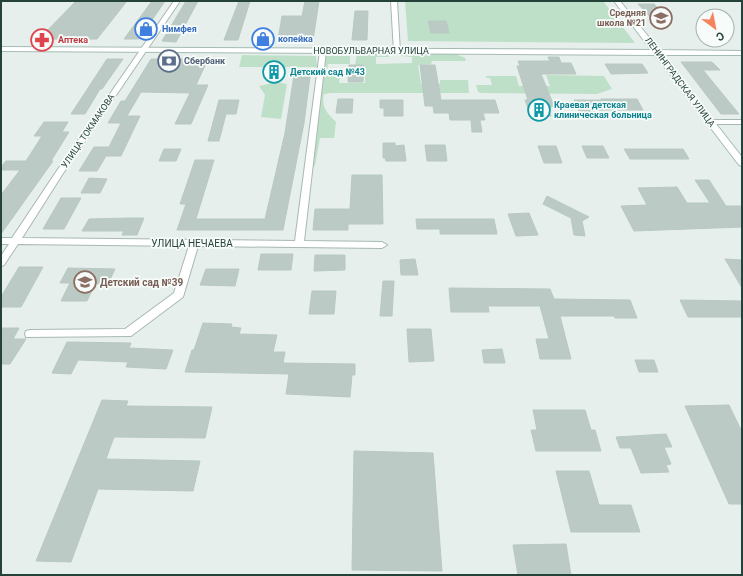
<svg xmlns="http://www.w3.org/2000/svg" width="743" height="576" viewBox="0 0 743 576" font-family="Roboto,sans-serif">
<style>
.green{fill:#bfe0c8}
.building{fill:#bbcac4;stroke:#b8c9c2}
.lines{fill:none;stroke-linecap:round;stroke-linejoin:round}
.street-casing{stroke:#a8b8b2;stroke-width:2}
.secondary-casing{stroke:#a4bbb3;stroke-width:2}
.street{fill:#fff;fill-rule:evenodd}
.secondary{fill:#fff;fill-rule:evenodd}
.labels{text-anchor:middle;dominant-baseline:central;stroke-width:3.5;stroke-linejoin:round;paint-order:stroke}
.far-education-label{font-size:9px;font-weight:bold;fill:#785e54;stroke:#f7fbf9;text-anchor:end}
.far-shop-label{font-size:9px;font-weight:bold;fill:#366cbe;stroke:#f7fbf9;text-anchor:start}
.far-health-label{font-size:9px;font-weight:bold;fill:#be3a42;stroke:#f7fbf9;text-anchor:start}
.far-street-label{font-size:9px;fill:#24423a;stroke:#f7fbf9}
.far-service-label{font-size:9px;font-weight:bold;fill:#4e5e75;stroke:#f7fbf9;text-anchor:start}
.far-culture-label{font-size:9px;font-weight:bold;fill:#0d838f;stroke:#f7fbf9;text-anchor:start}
.street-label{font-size:10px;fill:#24423a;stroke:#f7fbf9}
.education-label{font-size:10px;font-weight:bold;fill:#785e54;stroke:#f7fbf9;text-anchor:start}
</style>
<rect width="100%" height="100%" fill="#e6efeb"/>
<path class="green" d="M405 1H603L635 43 408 41Z
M357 53H390L389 57H376V64L412 63V57L401 56V53L456 54 465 58 466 61H432L431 64 418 65 421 84H440V80H468L469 93H331L324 94C321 107 327 113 336 122L334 138H320L315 166H311L325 56H350V64H328L327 71 340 77 339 83H365V65H355Z
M242 55 316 56 317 67H239Z
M546 75 604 76 612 89 597 94 481 93 478 92 476 85H492L490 78H486V76H516L519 86H550Z
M276 82 287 84 281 119 261 117 265 95 259 86Z"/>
<path class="building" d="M76 1H127L97 39H39Z
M152 1H165L139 39H124Z
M186 1H198L176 42 162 41Z
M239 1H250L238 40H224Z
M305 1H319L313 40H278L282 16H302Z
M638 4H654L672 23H656Z
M355 11H368L367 40H352Z
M428 21H446L449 33H431Z
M548 57H559L561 63H571L576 74H541L554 106 548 108 551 116H531L525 100H528L517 66H520L518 61H550Z
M107 59H123L102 89H100L85 114H71Z
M151 59H208L196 85H208L191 124H175L190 93 141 92 127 116H140L121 156H106L97 171H79L94 147H109L121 123H108L121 101H125Z
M681 62H712L720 70H703L739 114H721Z
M605 64H642L648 73 611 74Z
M349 65H364L363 82H348Z
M420 65H435L441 100H495L499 113H483L485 120H480L482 132H472L471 120H450L449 113H434L433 106H425Z
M295 69H311L304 123 283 230H177L186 204H180L195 160H214L196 219H265L285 133Z
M338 99H353L352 113H336Z
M601 99H637L643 110H594L596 113H580L574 100H601Z
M219 100H239L236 114H226L219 141H208Z
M380 100H403V116H384V108H380Z
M44 122H68L62 132H69L51 161H53L1 234V195L20 170H1V167L6 161H26L42 136H34Z
M383 143H395V146L404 145 406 161H386L385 158H383Z
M425 145H445L447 161H427Z
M538 146H556L562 163H544Z
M582 146H603L609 158H587Z
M164 149H181L176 161H159Z
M624 149H683L689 159H630Z
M352 175H382L383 224H348V230H313L315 209H350Z
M89 178 107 179 100 193H81Z
M695 180H709L726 206H742V227L634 231 621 206 647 205 638 188 677 187 687 203H710Z
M547 196 589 217 582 221 585 236 574 235 571 218 543 204Z
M61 198H81L64 229H43Z
M529 213 538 235 516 236 508 214Z
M129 218H144L137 235H122L124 231H82L89 219Z
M416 219H494L497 234H440V229H417Z
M261 254H293L291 270H258Z
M315 255H345V270L314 271Z
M415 259 418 275H401L400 260Z
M725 259 742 260V288Z
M19 267H43L21 307H1V297Z
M68 268 115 269 108 284H95L87 301H61L70 283H60Z
M206 269H239L235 286 200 285Z
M383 281H394L392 316H380Z
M449 288 550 289 554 299 630 300 637 318H615L614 316H560L571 359H540L536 339H549L540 306H488L489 312H451Z
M312 291H336L334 314H309Z
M680 300 742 301V317H688Z
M203 323 232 324 231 327 241 328 239 334 277 335 273 352H285L283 363 355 364V375H352L350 397 286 394 289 374 185 372 192 350H194Z
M1 328H19L13 339H26L10 364H1Z
M407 329H431L434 361 409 362Z
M67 342 131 343 129 348 173 350 166 369 126 367 128 362 78 360 71 374 52 373Z
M502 349 505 363H484L482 350Z
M635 360H654L658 372H639Z
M102 400 128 401 126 406 212 407 205 438 114 437 106 459 200 461 193 491 98 489 71 562 36 561Z
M729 405 742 432V504H729L685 406Z
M533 410H585L591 430H595L601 451H536L531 430H537Z
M666 434 672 447H664L671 464 666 465 669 472 641 473 631 448H620L616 437Z
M354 451 433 453 442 571 352 570Z
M556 471H589L599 505H631L640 532H571Z
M566 544 571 575H518L513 545Z"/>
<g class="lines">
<g class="street-casing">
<path id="street" d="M174 1H180L62 175 22 238 295 241 320 51 323 49 326 51 304 241 382 242 387 245 382 248 198 246 183 297 131 336 26 337 25 334 26 331 30 330 125 329 174 293 189 246 18 244 4 265 1 266V256L9 244H1V238H12L54 175Z
M391 1H397L400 52 397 54 394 52Z
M707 120H742V124H710L706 122Z"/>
</g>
<g class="secondary-casing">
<path id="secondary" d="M614 1H620L659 50 742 51V55H662L742 157V166L739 165 655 55 1 51V47L651 50Z"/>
</g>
<use href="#street" class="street"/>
<use href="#secondary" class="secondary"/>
</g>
<defs>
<g id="school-ring" transform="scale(1.15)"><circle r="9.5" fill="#f7fbf9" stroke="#8d6e63" stroke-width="1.5"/><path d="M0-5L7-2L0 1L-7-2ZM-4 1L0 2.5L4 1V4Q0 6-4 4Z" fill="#8d6e63"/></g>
<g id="shop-ring" transform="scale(1.15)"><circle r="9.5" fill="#f7fbf9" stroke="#3f7fe0" stroke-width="1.5"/><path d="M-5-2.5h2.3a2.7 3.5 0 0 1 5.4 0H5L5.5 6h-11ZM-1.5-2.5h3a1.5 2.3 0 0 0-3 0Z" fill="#3f7fe0"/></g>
<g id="pharmacy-ring" transform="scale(1.15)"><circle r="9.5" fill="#f7fbf9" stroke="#e0444e" stroke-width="1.5"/><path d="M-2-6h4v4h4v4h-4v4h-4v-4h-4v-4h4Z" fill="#e0444e"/></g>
<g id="bank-ring" transform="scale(1.15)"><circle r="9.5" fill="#f7fbf9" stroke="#5c6f8a" stroke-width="1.5"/><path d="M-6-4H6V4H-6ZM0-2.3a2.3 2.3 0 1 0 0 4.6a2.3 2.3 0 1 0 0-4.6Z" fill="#5c6f8a"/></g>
<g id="building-ring" transform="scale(1.15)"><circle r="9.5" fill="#f7fbf9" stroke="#0f9aa8" stroke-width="1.5"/><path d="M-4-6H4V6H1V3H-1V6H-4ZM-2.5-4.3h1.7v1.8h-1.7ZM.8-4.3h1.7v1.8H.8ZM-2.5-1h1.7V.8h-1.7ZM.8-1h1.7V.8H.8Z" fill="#0f9aa8"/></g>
</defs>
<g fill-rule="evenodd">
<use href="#school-ring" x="661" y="18"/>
<use href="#shop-ring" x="146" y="29"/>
<use href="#shop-ring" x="263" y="39"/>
<use href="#pharmacy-ring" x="42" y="40"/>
<use href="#bank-ring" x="169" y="61"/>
<use href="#building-ring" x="274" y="72"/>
<use href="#building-ring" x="539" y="110"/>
<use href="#school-ring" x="85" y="282"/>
</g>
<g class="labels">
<g class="far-education-label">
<text x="646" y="13">Средняя<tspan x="646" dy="10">школа №21</tspan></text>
</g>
<g class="far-shop-label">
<text x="162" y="29">Нимфея</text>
<text x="278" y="39">копейка</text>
</g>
<g class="far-health-label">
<text x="58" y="40">Аптека</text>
</g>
<g class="far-street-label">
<text x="371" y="51">НОВОБУЛЬВАРНАЯ УЛИЦА</text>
<text transform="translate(680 82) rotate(53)">ЛЕНИНГРАДСКАЯ УЛИЦА</text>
<text transform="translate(88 131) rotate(-56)">УЛИЦА ТОКМАКОВА</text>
</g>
<g class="far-service-label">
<text x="184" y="61">Сбербанк</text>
</g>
<g class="far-culture-label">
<text x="290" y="72">Детский сад №43</text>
<text x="554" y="105">Краевая детская<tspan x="554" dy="10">клиническая больница</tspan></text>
</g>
<g class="street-label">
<text x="192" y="243">УЛИЦА НЕЧАЕВА</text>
</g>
<g class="education-label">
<text x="100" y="282">Детский сад №39</text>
</g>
</g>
<rect width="743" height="576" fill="none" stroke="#24423a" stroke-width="4"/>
<g transform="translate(715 28) rotate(148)"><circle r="19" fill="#f7fbf9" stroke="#a3b1ad"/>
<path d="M0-3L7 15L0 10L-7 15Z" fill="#f4845f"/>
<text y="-6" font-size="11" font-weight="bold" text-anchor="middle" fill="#24423a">С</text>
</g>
</svg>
